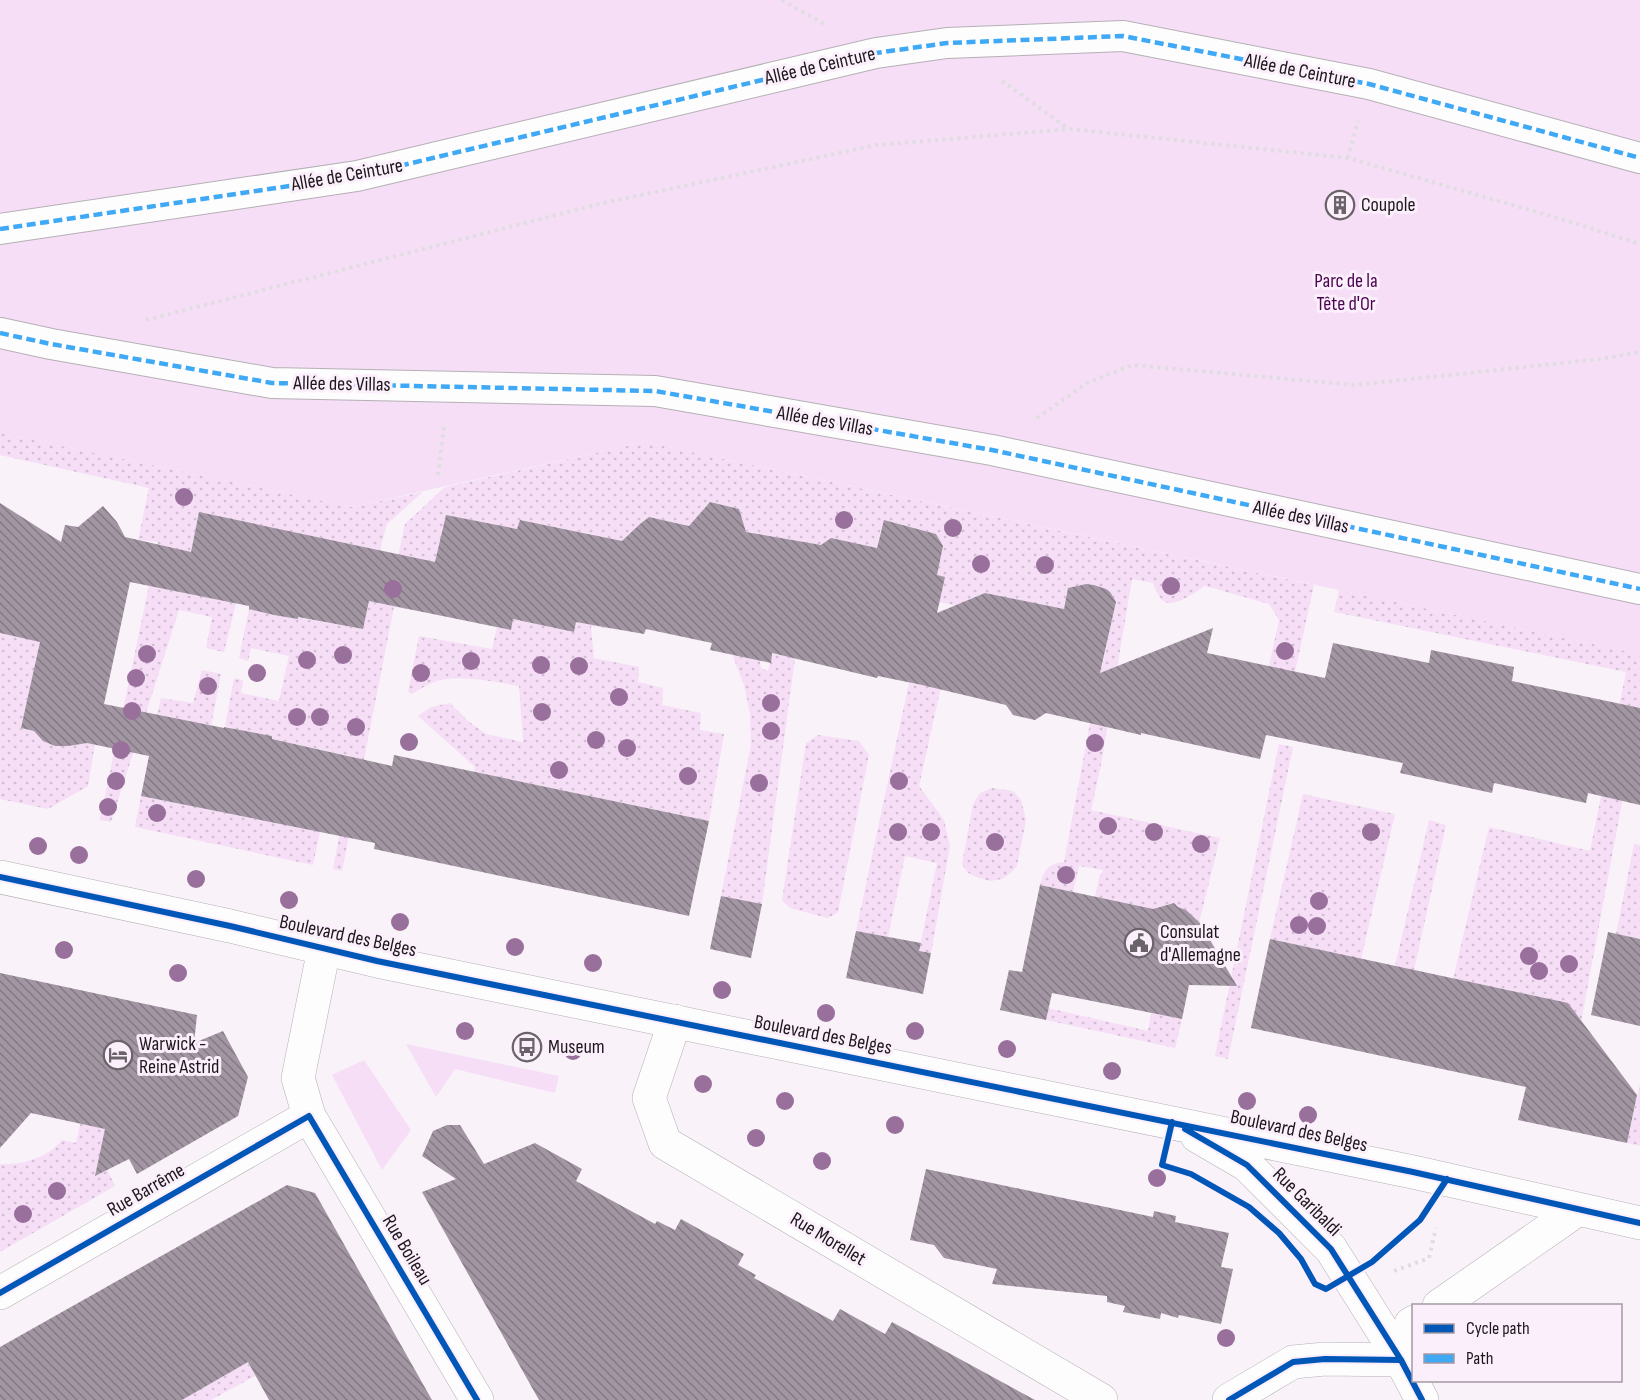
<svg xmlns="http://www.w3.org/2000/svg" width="1640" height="1400" viewBox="0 0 1640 1400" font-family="'Sofia Sans Condensed',sans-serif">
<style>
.grass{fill:url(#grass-dots)}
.green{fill:#f5def6}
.building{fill:url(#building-back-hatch)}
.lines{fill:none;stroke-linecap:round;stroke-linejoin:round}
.pedestrian-casing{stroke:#b5b0b5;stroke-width:32}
.minor-casing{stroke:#b5b0b5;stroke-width:34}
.secondary-casing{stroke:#b5b0b5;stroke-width:34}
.path{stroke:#e0dde0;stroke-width:4;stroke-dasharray:3 4.5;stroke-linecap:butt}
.pedestrian{stroke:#fefdfe;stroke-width:30}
.minor{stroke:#fefdfe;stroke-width:33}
.secondary{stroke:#fefdfe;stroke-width:33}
.quiet{stroke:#3fa9f5;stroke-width:4.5;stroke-dasharray:9 4.5;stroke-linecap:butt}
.cycleway-casing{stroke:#fceffc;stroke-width:10}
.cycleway{stroke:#0057b8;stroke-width:6}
.tree{fill:#996f9c}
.labels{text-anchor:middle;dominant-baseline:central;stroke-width:6;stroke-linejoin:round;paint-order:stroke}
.street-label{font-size:20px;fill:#1d181d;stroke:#fceffc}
.poi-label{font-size:20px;fill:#1d181d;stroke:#fceffc;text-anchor:start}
.park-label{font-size:20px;fill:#4b044f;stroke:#fceffc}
</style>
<defs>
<pattern id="grass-dots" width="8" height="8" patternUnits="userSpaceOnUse" patternTransform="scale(1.5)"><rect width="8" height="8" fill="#f5def6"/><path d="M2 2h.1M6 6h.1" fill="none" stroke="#d2bed2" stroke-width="1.8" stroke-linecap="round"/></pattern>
<pattern id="building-back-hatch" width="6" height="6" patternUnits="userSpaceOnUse" patternTransform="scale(1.5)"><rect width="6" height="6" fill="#a396a3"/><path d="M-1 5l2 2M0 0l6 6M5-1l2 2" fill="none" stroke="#847984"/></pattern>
</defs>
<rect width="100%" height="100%" fill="#f9f2f9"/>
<path class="grass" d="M0 433 352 507 423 492 387 524 380 550 199 513 182 592 236 603 224 652 206 648 212 617 179 610 111 822 100 820 158 542 138 540 149 488 0 455Z
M644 442 1314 585 1288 704 1269 666 1279 620 1269 604 1205 586C1195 592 1173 610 1162 600 1158 596 1155 588 1153 583L1132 579 1101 765 1091 810 1220 838 1199 923 1186 910 1178 907 1174 903 1159 907 1154 916 1095 897 1100 874H1102L1103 870 1079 866 1073 892 1040 885C1044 870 1048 864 1064 862L1090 723 1116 602C1099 581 1093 582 1068 588L1064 609 979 611 939 602 937 575 943 546 936 534 893 522 881 529 873 562 820 546 739 530 741 516 739 509 710 502 704 508 700 528 649 517 648 521C641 522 638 525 634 531L626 606 620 630 591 626 594 658 639 667 638 682 663 688 662 705 701 713 700 730 724 734 709 821 474 772 475 767 418 716 431 707 450 703 468 721 486 734 523 742 519 686C497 682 458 674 437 681 428 684 420 689 412 694L408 692 419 636 492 649 497 627 511 630 513 619 574 632 595 535 521 520 517 529 446 515 425 612 394 607 342 871 333 869 354 757 272 739V736L260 734 253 738 241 736 236 729 225 726 234 678 243 680 241 693 279 701 289 656 251 648 248 661 239 658 249 609 363 629 376 567 395 570 405 524 445 487Z
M1339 590 1640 654V706L1571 1076 1559 1129 1548 1127 1573 1009 1544 1004 1545 998 1453 979 1489 827 1590 851 1626 672 1334 612Z
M42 631 39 647 56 651 21 728 34 731 43 741 55 746H68L82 741 95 744 88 786 48 809 0 799V633L22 638Z
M930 647 949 651 919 786 944 820 950 846 931 953 919 951 937 863 905 856 888 937 856 931 909 683 921 685Z
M732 654 761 659 760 663 761 668 768 671 772 654 795 658 762 904 721 896 751 745 750 714 744 685Z
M202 670 221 674 211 726 157 715 161 698 193 703Z
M818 735 859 741 869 755 838 912 828 918 790 908 782 900 806 743Z
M1279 744 1293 747 1228 1059 1215 1056Z
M992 788 1013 791 1021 800 1026 820 1017 866 1011 873 1002 879 990 881 976 877 967 872 962 864 973 804 980 793Z
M1303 794 1395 814 1361 959 1270 939Z
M141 796 320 832 313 865 135 827Z
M1429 820 1446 825 1414 970 1395 966Z
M1634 844 1640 845V939L1616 934Z
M1048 1008 1148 1031 1151 1013 1182 1019 1175 1048 1046 1020Z
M1640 1084V1146L1627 1143Z
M87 1095 112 1100 100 1155 115 1186 0 1252V1164C23 1165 47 1158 62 1140L76 1143Z
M248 1362 255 1376 211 1400H182Z"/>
<path class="green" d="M0 0H1640V654L644 442 352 507 0 433Z
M406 1044 559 1076 555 1093 455 1069 436 1097Z
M364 1060 411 1130 382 1170 332 1075Z"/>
<path class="building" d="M710 502 739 509 746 532 821 545 831 538 877 548 884 520 936 534 943 546 937 575 945 577 937 613 985 593 1064 609 1068 588 1086 584 1094 585 1106 589 1110 592 1116 602 1100 673 1213 628 1207 653 1325 678 1333 643 1429 663 1431 650 1514 667 1512 681 1640 708V805L1588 793 1586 803 1494 783 1492 793 1400 773 1403 763 1266 735 1260 759 1141 733V735L1046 713 1035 720 1013 715 1006 705 922 685 878 676 877 678 772 653 771 663 710 650 712 643 646 629 644 634 576 622 574 632 513 619 511 630 369 601 363 629 298 617V619L274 615 249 609V606L130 582 104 704 224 728V727L272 736V739L392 766 394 755 709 821 689 916 374 849 375 843 141 796 149 756 87 743 68 746H55L43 741 34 731 21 728 40 642 0 633V503L61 542 65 525 78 527 103 506 117 522 125 537 191 552 199 512 435 562 446 515 517 529 520 520 622 541 640 524 649 517 689 526Z
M1040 885 1153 909 1174 903 1178 907 1186 910 1200 923 1237 986 1189 985 1182 1019 1052 993 1046 1020 1000 1010 1009 970 1022 972Z
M721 896 762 904 751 958 710 949Z
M856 931 921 943 919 951 931 953 923 994 846 978Z
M1608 932 1640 939V1026L1591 1015Z
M1270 939 1568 1003 1637 1095 1627 1143 1518 1120 1526 1087 1251 1028Z
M0 973 197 1015 194 1043 223 1031 248 1077 238 1116 137 1174 129 1159 95 1176 105 1129 31 1113 0 1148Z
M447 1125H460L484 1164 535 1143 582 1169 576 1181 655 1224 657 1221 675 1230 681 1219 744 1254 738 1265 756 1275 754 1278 833 1321 840 1309 885 1334 892 1322 1035 1400H539L422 1192 456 1179 422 1156 433 1131Z
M926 1169 1153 1217 1154 1211 1176 1216 1175 1222 1229 1233 1221 1267 1233 1269 1221 1324 1179 1315 1178 1318 1161 1313 1160 1319 1123 1312 1125 1306 1107 1302V1296L992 1284 997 1269 944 1258 934 1245 910 1240Z
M287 1185 315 1193 432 1400H269L248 1362 182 1400H0V1347Z"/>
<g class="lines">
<g class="pedestrian-casing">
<path id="pedestrian" d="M0 229 357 176 876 53 947 43 1123 36 1369 84 1640 158
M0 333 51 344 272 383 655 391 992 450 1640 589"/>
</g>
<g class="minor-casing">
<path id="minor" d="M324 949 298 1078 309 1116 477 1400
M675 1021 649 1098 665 1143 1101 1400
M0 1293 309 1116
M1439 1306 1577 1210
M1229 1400 1293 1362 1325 1359 1401 1360 1411 1324 1414 1322"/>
</g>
<g class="secondary-casing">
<path id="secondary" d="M0 877 230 926 377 961 1413 1172 1640 1223
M1197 1136 1247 1165 1331 1249 1401 1360 1422 1400"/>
</g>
<path class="path" d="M782 0 826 25
M1002 81 1069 129
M1348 158 1358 121
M146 320 599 204 877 145 1070 129 1348 158 1558 218 1640 244
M1037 418 1087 383 1132 365 1354 385 1601 359 1640 352
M438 475 444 426
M1394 1271 1429 1258 1436 1228"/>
<use href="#pedestrian" class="pedestrian"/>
<use href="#minor" class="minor"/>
<use href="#secondary" class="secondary"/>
<path class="quiet" d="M0 229 357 176 876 53 947 43 1123 36 1369 84 1640 158
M0 333 51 344 272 383 655 391 992 450 1640 589"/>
<g class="cycleway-casing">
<path id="cycleway" d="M0 877 230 926 377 961 1413 1172 1640 1223
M1172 1122 1162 1165 1191 1174 1249 1207 1279 1233 1301 1259 1315 1284 1326 1289 1372 1262 1420 1220 1447 1179
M1185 1129 1247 1165 1331 1249 1401 1360 1422 1400
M0 1293 309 1116 477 1400
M1229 1400 1293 1362 1325 1359 1401 1360"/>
</g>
<use href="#cycleway" class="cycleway"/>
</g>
<g class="tree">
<circle cx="184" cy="497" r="9"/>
<circle cx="844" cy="520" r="9"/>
<circle cx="953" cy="528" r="9"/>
<circle cx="981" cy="564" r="9"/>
<circle cx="1045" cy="565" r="9"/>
<circle cx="1171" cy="586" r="9"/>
<circle cx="393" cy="589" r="9"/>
<circle cx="1285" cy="651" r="9"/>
<circle cx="147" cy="654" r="9"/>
<circle cx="343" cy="655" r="9"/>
<circle cx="307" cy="660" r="9"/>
<circle cx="471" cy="661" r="9"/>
<circle cx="541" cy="665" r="9"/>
<circle cx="579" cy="666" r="9"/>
<circle cx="257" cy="673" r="9"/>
<circle cx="421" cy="673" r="9"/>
<circle cx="136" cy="678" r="9"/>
<circle cx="208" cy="686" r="9"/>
<circle cx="619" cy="697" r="9"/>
<circle cx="771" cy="703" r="9"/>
<circle cx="132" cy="711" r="9"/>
<circle cx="542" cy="712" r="9"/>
<circle cx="297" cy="717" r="9"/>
<circle cx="320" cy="717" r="9"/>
<circle cx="356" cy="727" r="9"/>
<circle cx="771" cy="731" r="9"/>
<circle cx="596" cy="740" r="9"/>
<circle cx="409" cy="742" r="9"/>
<circle cx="1095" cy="743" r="9"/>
<circle cx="627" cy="748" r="9"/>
<circle cx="121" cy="750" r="9"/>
<circle cx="559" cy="770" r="9"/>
<circle cx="688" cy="776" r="9"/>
<circle cx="116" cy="781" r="9"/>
<circle cx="899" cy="781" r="9"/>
<circle cx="759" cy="783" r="9"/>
<circle cx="108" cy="807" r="9"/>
<circle cx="157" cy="813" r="9"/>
<circle cx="1108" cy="826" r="9"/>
<circle cx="898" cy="832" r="9"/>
<circle cx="931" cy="832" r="9"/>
<circle cx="1154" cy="832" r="9"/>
<circle cx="1371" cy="832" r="9"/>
<circle cx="995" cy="842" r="9"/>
<circle cx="1201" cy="844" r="9"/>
<circle cx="38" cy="846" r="9"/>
<circle cx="79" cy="855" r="9"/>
<circle cx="1066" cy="875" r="9"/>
<circle cx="196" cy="879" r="9"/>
<circle cx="289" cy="900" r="9"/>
<circle cx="1319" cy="901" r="9"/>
<circle cx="400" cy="922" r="9"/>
<circle cx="1299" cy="925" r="9"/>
<circle cx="1317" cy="926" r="9"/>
<circle cx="515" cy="947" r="9"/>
<circle cx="64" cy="950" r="9"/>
<circle cx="1529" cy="956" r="9"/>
<circle cx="593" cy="963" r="9"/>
<circle cx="1569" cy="964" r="9"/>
<circle cx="1539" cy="971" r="9"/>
<circle cx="178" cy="973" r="9"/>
<circle cx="722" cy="990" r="9"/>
<circle cx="826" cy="1013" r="9"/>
<circle cx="465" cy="1031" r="9"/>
<circle cx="915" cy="1031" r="9"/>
<circle cx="1007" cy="1049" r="9"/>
<circle cx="573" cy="1051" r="9"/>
<circle cx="1112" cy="1071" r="9"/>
<circle cx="703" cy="1084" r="9"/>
<circle cx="785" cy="1101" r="9"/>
<circle cx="1247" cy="1101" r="9"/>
<circle cx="1308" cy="1115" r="9"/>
<circle cx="895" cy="1125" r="9"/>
<circle cx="756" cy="1138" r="9"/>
<circle cx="822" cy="1161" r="9"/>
<circle cx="1157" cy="1178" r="9"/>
<circle cx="57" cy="1191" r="9"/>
<circle cx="23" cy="1214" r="9"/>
<circle cx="1226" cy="1338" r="9"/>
</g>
<defs>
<g id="building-ring" transform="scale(1.5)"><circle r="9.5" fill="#fceffc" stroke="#6a646a" stroke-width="1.5"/><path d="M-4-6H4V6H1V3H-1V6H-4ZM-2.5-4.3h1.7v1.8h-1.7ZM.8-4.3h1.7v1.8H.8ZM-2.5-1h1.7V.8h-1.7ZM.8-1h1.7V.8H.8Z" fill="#6a646a"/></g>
<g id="civic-ring" transform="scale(1.5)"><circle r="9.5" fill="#fceffc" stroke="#6a646a" stroke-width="1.5"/><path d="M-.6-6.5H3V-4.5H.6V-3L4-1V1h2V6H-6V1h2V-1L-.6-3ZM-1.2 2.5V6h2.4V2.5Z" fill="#6a646a"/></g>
<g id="bus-ring" transform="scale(1.5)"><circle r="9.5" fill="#fceffc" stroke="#6a646a" stroke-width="1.5"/><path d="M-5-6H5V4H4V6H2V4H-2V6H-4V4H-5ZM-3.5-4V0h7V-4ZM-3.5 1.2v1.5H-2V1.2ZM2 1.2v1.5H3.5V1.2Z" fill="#6a646a"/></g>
<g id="hotel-ring" transform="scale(1.5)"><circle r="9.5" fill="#fceffc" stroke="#6a646a" stroke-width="1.5"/><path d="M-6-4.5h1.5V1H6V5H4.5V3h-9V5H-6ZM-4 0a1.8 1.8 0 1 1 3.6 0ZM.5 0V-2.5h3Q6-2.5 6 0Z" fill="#6a646a"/></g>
</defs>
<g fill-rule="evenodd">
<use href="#building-ring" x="1340" y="205"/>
<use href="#civic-ring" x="1139" y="943"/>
<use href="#bus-ring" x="527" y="1047"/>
<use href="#hotel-ring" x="118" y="1055"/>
</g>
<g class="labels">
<g class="street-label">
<text transform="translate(820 66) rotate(-13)">Allée de Ceinture</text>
<text transform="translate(1300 71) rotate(11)">Allée de Ceinture</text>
<text transform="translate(347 175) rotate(-10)">Allée de Ceinture</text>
<text transform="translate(342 384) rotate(1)">Allée des Villas</text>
<text transform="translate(825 421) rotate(10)">Allée des Villas</text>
<text transform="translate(1301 517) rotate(12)">Allée des Villas</text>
<text transform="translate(348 936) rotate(12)">Boulevard des Belges</text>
<text transform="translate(823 1035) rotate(11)">Boulevard des Belges</text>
<text transform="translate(1299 1131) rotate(12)">Boulevard des Belges</text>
<text transform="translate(146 1190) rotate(-30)">Rue Barrême</text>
<text transform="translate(1307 1202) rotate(45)">Rue Garibaldi</text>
<text transform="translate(828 1239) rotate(31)">Rue Morellet</text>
<text transform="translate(407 1250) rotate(59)">Rue Boileau</text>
</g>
<g class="poi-label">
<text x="1361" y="205">Coupole</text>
<text x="1160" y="932">Consulat<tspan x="1160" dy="23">d'Allemagne</tspan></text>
<text x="139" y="1044">Warwick -<tspan x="139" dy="23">Reine Astrid</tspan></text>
<text x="548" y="1047">Museum</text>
</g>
<g class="park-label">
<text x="1346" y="281">Parc de la<tspan x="1346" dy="23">Tête d'Or</tspan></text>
</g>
</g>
<rect x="1412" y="1304" width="210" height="78" fill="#fceffc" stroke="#a399a3" stroke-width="1.5"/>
<rect x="1424" y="1324" width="30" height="9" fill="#0057b8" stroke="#a399a3" stroke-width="1.5"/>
<text x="1466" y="1334" font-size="18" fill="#1d181d">Cycle path</text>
<rect x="1424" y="1354" width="30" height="9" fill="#3fa9f5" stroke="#a399a3" stroke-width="1.5"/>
<text x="1466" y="1364" font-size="18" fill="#1d181d">Path</text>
</svg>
